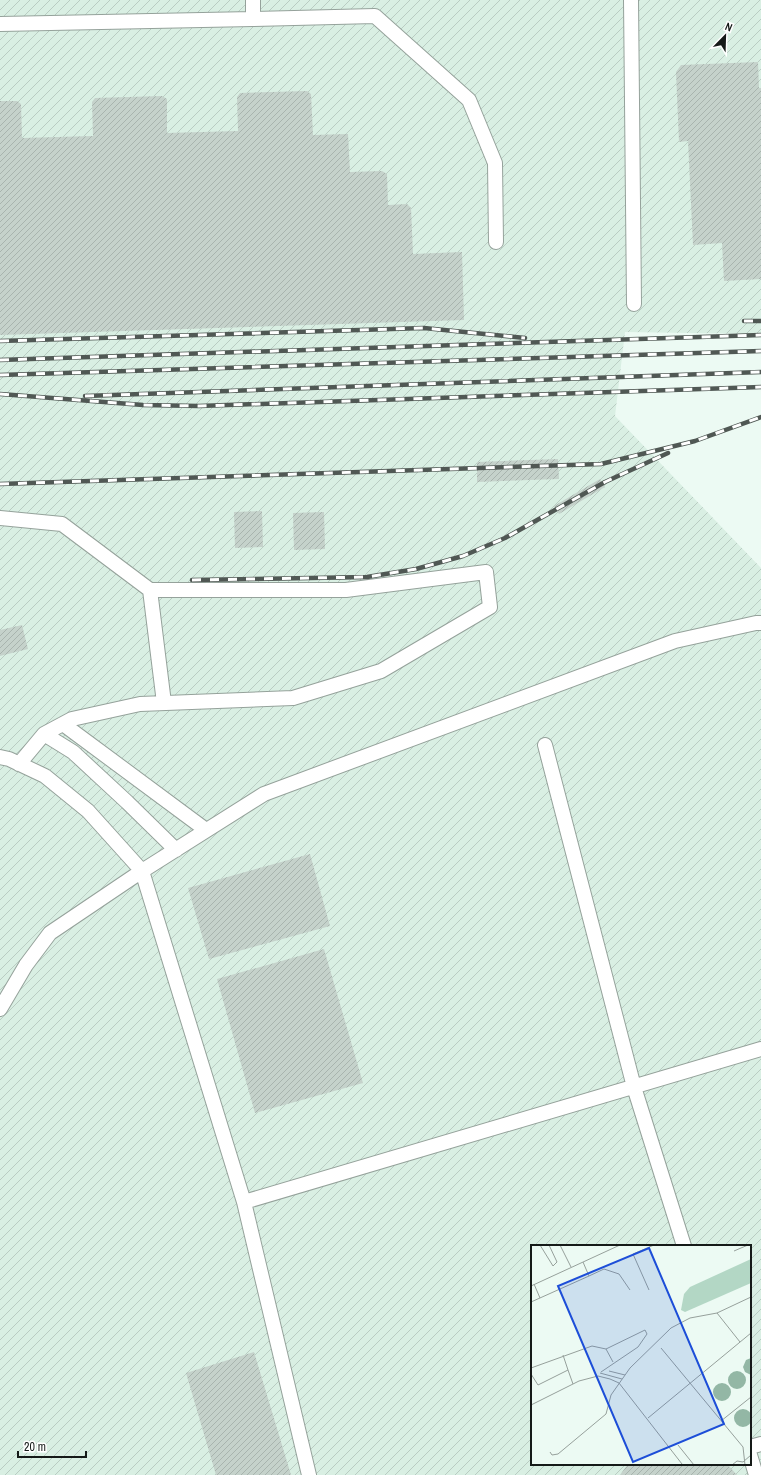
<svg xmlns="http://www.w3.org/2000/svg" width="761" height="1475" viewBox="0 0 761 1475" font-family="'Archivo Narrow',sans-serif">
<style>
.industrial{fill:url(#industrial-furrows);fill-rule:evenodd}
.building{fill:url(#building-hatch)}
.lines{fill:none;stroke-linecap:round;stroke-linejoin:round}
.lane-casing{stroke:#95a29b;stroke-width:16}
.lane{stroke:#fff;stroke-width:14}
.rail-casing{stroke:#505854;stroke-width:4.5}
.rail{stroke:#fff;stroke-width:3;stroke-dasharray:9;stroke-linecap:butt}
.inset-road{fill:none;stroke:#96a09b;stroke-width:1}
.view{fill:#1d4ed8;fill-opacity:0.15;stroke:#1d4ed8;stroke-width:2}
.inset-edge{fill:none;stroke:#151a18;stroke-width:2}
</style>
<defs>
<pattern id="industrial-furrows" width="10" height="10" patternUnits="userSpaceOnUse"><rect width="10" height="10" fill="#d9efe3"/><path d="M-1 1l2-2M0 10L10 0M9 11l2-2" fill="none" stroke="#b9ccc2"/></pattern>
<pattern id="building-hatch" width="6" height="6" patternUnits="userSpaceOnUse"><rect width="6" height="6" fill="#c5d2cb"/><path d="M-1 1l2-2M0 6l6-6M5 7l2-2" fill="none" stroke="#a8b4ae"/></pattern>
</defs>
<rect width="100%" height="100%" fill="#ecfaf3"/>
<path class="industrial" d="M0 0H761V334L625 332 615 416 761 568V1475H0ZM532 1246H750V1464H532Z"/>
<path class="building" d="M758 62 759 88H761V279L724 281 722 243 693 245 688 141 679 142 676 72 681 65Z
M307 91 311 94 313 135 348 134 350 172 382 171 387 174 388 205 407 204 411 208 413 254 462 252 464 320 0 335V101H17L21 104 22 138 93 136 92 102 95 98 162 96 167 99V133L238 131 237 97 240 93Z
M558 459 559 479 477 482V462Z
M600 479 605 487 559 514 554 506Z
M262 511 263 547 235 548 234 512Z
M324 512 325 549 294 550 293 513Z
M22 625 28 649 0 656V630Z
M310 854 330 926 209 959 188 888Z
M324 949 363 1083 255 1113 217 979Z
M254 1352 291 1475H216L186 1373Z
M628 1464H727L737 1475H620Z"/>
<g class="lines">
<g class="lane-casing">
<path id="lane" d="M631 0 634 304
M253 19 375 16 469 100 495 163 496 242
M0 24 253 19V0
M0 518 62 524 150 590H346L486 572 490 607 381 671 293 698 140 704 72 719 44 734
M150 590 164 703
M63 724 206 830
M545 745 634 1087 684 1246
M0 757 9 759 45 776 88 811 142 871 244 1202 309 1475
M19 764 44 734 73 752 127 802 176 850
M0 1009 26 965 50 933 142 871 264 794 675 641 756 623H761
M244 1202 761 1049
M750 1447 761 1444
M750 1455 756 1475"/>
</g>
<use href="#lane" class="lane"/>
<g class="rail-casing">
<path id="rail" d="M744 321H761
M0 341 424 328 525 338
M0 360 761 335
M0 375 761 351
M0 394 143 405 199 406 761 387
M85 396 761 372
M0 484 601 464 695 441 761 417
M192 580 367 577 416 569 463 556 505 538 605 482 668 453"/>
</g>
<use href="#rail" class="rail"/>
</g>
<g transform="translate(531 1245)">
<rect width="220" height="220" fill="#ecfaf3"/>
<path d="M220 14V38L154 67 150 65 153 49 159 42Z" fill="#b3d7c5"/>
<path d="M220 113V130L214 127 212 122 215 115ZM197 135a9 9 0 1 1 18 0a9 9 0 1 1-18 0ZM182 147a9 9 0 1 1 18 0a9 9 0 1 1-18 0ZM203 173a9 9 0 1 1 18 0a9 9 0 1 1-18 0Z" fill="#93b7a5"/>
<path class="inset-road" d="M9 0 22 21 26 17 18 0M29 0 40 22M203 6 217 0M58 31 73 24 88 29 99 45M3 39 9 53M0 41 89 0M118 45 102 9 123 0M0 57 58 31 52 17M209 97 186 68 220 52M130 103 212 202 214 220M75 104 82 117M32 110 37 125M0 123 61 101 75 104 114 85 116 89 107 102 70 127M78 126 94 130M69 128 91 134M0 129 7 140 37 125 42 139M0 160 48 136 67 131 79 134 88 138 151 219M117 173 220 88M190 176 220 152M147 200 163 220M19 207 21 210 27 209 75 169 80 150 99 123 140 83 159 73 186 68M201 220 206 216 212 217 220 210"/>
<path class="view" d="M118 3 193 179 102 217 27 41Z"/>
<rect width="220" height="220" class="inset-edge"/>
</g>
<g transform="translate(725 36) rotate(23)" stroke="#ffffff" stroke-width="3" paint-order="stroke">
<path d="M0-3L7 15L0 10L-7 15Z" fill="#151a18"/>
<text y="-6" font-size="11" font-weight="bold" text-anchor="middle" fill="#151a18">N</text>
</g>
<path d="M18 1451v6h68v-6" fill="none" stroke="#151a18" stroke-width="2"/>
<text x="24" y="1451" font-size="12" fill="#151a18" stroke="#ffffff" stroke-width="3" paint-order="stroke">20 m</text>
</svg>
